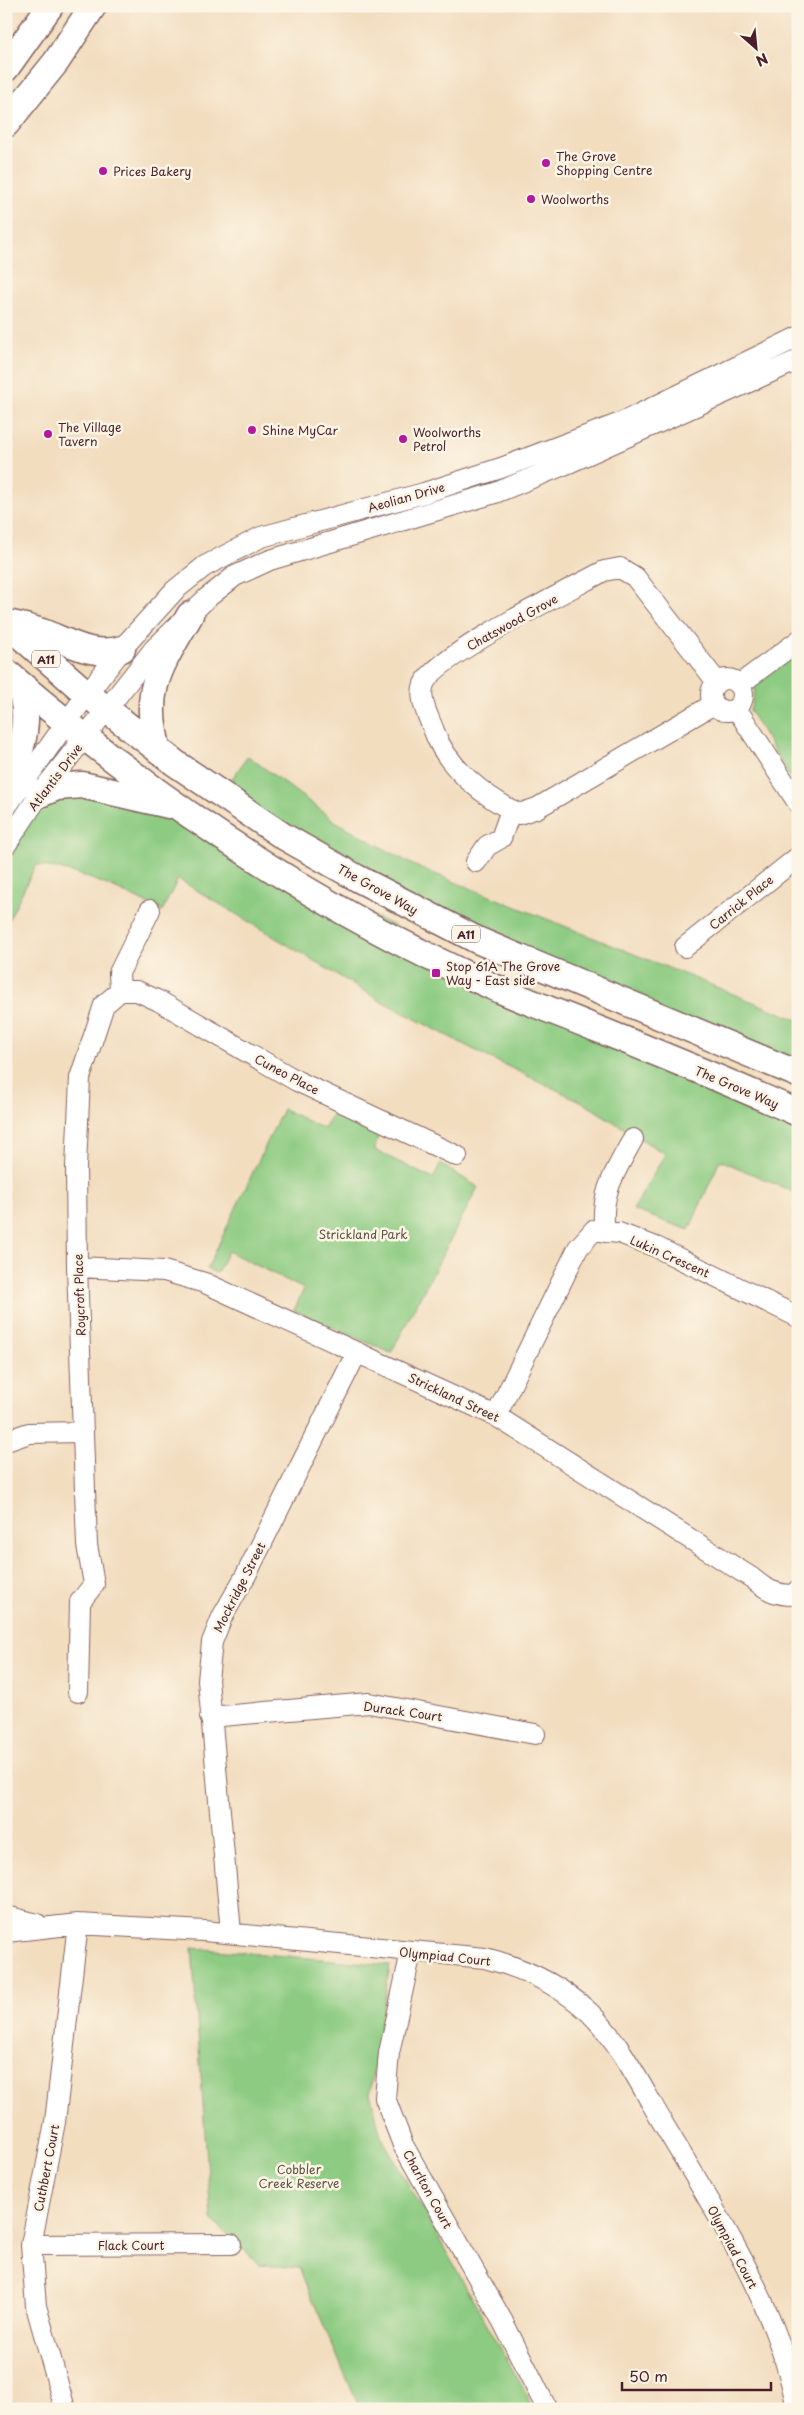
<svg xmlns="http://www.w3.org/2000/svg" width="804" height="2415" viewBox="0 0 804 2415" font-family="'Playpen Sans',sans-serif">
<style>
.green{fill:#8ccb81;stroke:#6b7556}
.lines{fill:none;stroke-linecap:round;stroke-linejoin:round}
.minor-casing{stroke:#85625f;stroke-width:22}
.major-casing{stroke:#85625f;stroke-width:29}
.minor{stroke:#fff;stroke-width:20}
.major{stroke:#fff;stroke-width:26}
.poi-dot{fill:#b5179e;stroke:#fcf5e5;stroke-width:2}
.labels{text-anchor:middle;dominant-baseline:central;stroke-width:5;stroke-linejoin:round;paint-order:stroke}
.shield{fill:#fcf5e5;stroke:#7f5f63;stroke-width:1}
.shield-label{font-size:11px;font-weight:bold;fill:#4a1f2b}
.poi-label{font-size:12px;fill:#4a1f2b;stroke:#fcf5e5;text-anchor:start}
.street-label{font-size:12px;fill:#4a1f2b;stroke:#fcf5e5}
.park-label{font-size:12px;fill:#5e5345;stroke:#fcf5e5}
</style>
<rect width="100%" height="100%" fill="#fcf5e5"/>
<filter id="ink" filterUnits="userSpaceOnUse"><feTurbulence type="fractalNoise" baseFrequency=".02" numOctaves="2"/><feDisplacementMap in="SourceGraphic" scale="10" xChannelSelector="R" yChannelSelector="G"/><feConvolveMatrix kernelMatrix="1 2 1 2 8 2 1 2 1" color-interpolation-filters="sRGB"/></filter>
<filter id="wash" filterUnits="userSpaceOnUse"><feTurbulence type="fractalNoise" baseFrequency=".0096" numOctaves="4" result="noise"/><feDisplacementMap in="SourceGraphic" scale="20" xChannelSelector="R" yChannelSelector="G"/><feGaussianBlur stdDeviation="1.12" result="paint"/><feColorMatrix in="noise" values="0 0 0 0 0 0 0 0 0 0 0 0 0 0 0 0 0 1.4 0 .05"/><feComposite in="paint" operator="in"/></filter>
<g filter="url(#wash)">
<rect width="100%" height="100%" fill="#f2ddbf"/>
<path class="green" d="M798 650V790L750 711 755 690 751 683Z
M248 756 335 821 415 866 798 1020V1076L488 944 221 794Z
M35 789 177 806 260 863 798 1116V1194L720 1160 689 1230 633 1210 665 1154 582 1102 484 1055 379 1000 178 879 162 911C122 891 80 870 36 865L6 925V827Z
M283 1109 324 1129 334 1112 379 1130 375 1150 433 1179 440 1164 478 1187 391 1353 294 1310 304 1289 228 1251 217 1273 207 1269Z
M192 1948 390 1965 370 2093 381 2136 527 2395 531 2409H360L299 2268 260 2265 211 2219Z"/>
</g>
<g filter="url(#ink)">
<g class="lines">
<g class="minor-casing">
<path id="minor" d="M711 695a16 16 0 1 1 32 0a16 16 0 1 1-32 0Z
M740 684 798 641
M714 704 537 808 519 814C485 797 447 768 434 731 429 717 418 699 424 684 435 656 571 589 604 571L620 568 635 577 717 682
M736 708 798 803
M6 807 87 694 127 643 175 590 205 566 261 537 424 493 501 468 623 422 798 337
M6 845 40 794 154 649 207 598 235 576 270 560 495 493 571 462 798 360
M476 862 487 846 501 838 511 810
M685 947 798 857
M120 991H137L159 1001 297 1081 457 1156
M605 1232C599 1194 616 1170 633 1139
M77 1267 164 1271 205 1283 496 1416 752 1578C766 1590 776 1595 794 1595L798 1590
M496 1416 578 1248 594 1230 619 1233 656 1247 798 1317
M6 1441 29 1433 83 1432
M78 1692 80 1602 94 1584 87 1545 77 1267 76 1167 80 1078 104 1005 120 991 119 973 150 910
M210 1717 369 1703 535 1734
M6 1916 37 1924
M6 1932 78 1924 204 1931 485 1958C524 1968 559 1984 589 2012 621 2043 641 2086 664 2125 717 2214 778 2305 797 2409
M231 1932 208 1680 212 1642 222 1617 246 1575 357 1352
M411 1952 389 2053 385 2098 403 2145 503 2322 547 2409
M31 2245 231 2244
M65 2409 36 2306 31 2245 55 2122 78 1924"/>
</g>
<g class="major-casing">
<path id="major" d="M6 68 50 6
M6 124 56 62 93 6
M6 623 87 694 175 763 283 836 357 878 477 940 798 1074
M12 624C22 626 33 629 42 632 69 642 93 658 122 649
M6 672C152 798 313 906 489 985 524 1001 560 1013 595 1028 663 1055 731 1083 798 1113
M158 750C141 689 161 666 190 615
M6 794C18 758 35 719 18 683
M40 794 57 787 82 785 169 805"/>
</g>
<use href="#minor" class="minor"/>
<use href="#major" class="major"/>
</g>
</g>
<g class="poi-dot">
<circle cx="546" cy="163" r="5"/>
<circle cx="103" cy="171" r="5"/>
<circle cx="531" cy="199" r="5"/>
<circle cx="252" cy="430" r="5"/>
<circle cx="48" cy="434" r="5"/>
<circle cx="403" cy="439" r="5"/>
<rect x="431" y="968" width="10" height="10" rx="2.5"/>
</g>
<g class="labels">
<g class="shield">
<rect x="32" y="650.5" width="28" height="17" rx="4"/>
<rect x="452" y="925.5" width="28" height="17" rx="4"/>
</g>
<g class="shield-label">
<text x="46" y="659">A11</text>
<text x="466" y="934">A11</text>
</g>
<g class="poi-label">
<text x="556" y="156">The Grove<tspan x="556" dy="14">Shopping Centre</tspan></text>
<text x="113" y="171">Prices Bakery</text>
<text x="541" y="199">Woolworths</text>
<text x="58" y="427">The Village<tspan x="58" dy="14">Tavern</tspan></text>
<text x="262" y="430">Shine MyCar</text>
<text x="413" y="432">Woolworths<tspan x="413" dy="14">Petrol</tspan></text>
<text x="446" y="966">Stop 61A The Grove<tspan x="446" dy="14">Way - East side</tspan></text>
</g>
<g class="street-label">
<text transform="translate(406 497) rotate(-16)">Aeolian Drive</text>
<text transform="translate(512 622) rotate(-29)">Chatswood Grove</text>
<text transform="translate(55 777) rotate(-53)">Atlantis Drive</text>
<text transform="translate(378 889) rotate(29)">The Grove Way</text>
<text transform="translate(741 902) rotate(-39)">Carrick Place</text>
<text transform="translate(287 1074) rotate(28)">Cuneo Place</text>
<text transform="translate(737 1087) rotate(23)">The Grove Way</text>
<text transform="translate(670 1256) rotate(24)">Lukin Crescent</text>
<text transform="translate(79 1295) rotate(-92)">Roycroft Place</text>
<text transform="translate(454 1397) rotate(25)">Strickland Street</text>
<text transform="translate(239 1587) rotate(-63)">Mockridge Street</text>
<text transform="translate(403 1711) rotate(8)">Durack Court</text>
<text transform="translate(445 1956) rotate(6)">Olympiad Court</text>
<text transform="translate(46 2168) rotate(-79)">Cuthbert Court</text>
<text transform="translate(428 2189) rotate(61)">Charlton Court</text>
<text x="131" y="2245">Flack Court</text>
<text transform="translate(733 2247) rotate(62)">Olympiad Court</text>
</g>
<g class="park-label">
<text x="363" y="1234">Strickland Park</text>
<text x="299" y="2169">Cobbler<tspan x="299" dy="14">Creek Reserve</tspan></text>
</g>
</g>
<rect width="804" height="2415" fill="none" stroke="#fcf5e5" stroke-width="25"/>
<g transform="translate(756 48) rotate(153)" stroke="#fcf5e5" stroke-width="4" paint-order="stroke">
<path d="M0-4L9 19L0 12L-9 19Z" fill="#4a1f2b"/>
<text y="-8" font-size="14" font-weight="bold" text-anchor="middle" fill="#4a1f2b">N</text>
</g>
<path d="M622 2382v8h149v-8" fill="none" stroke="#4a1f2b" stroke-width="2.5"/>
<text x="629" y="2382" font-size="15" fill="#4a1f2b" stroke="#fcf5e5" stroke-width="4" paint-order="stroke">50 m</text>
</svg>
